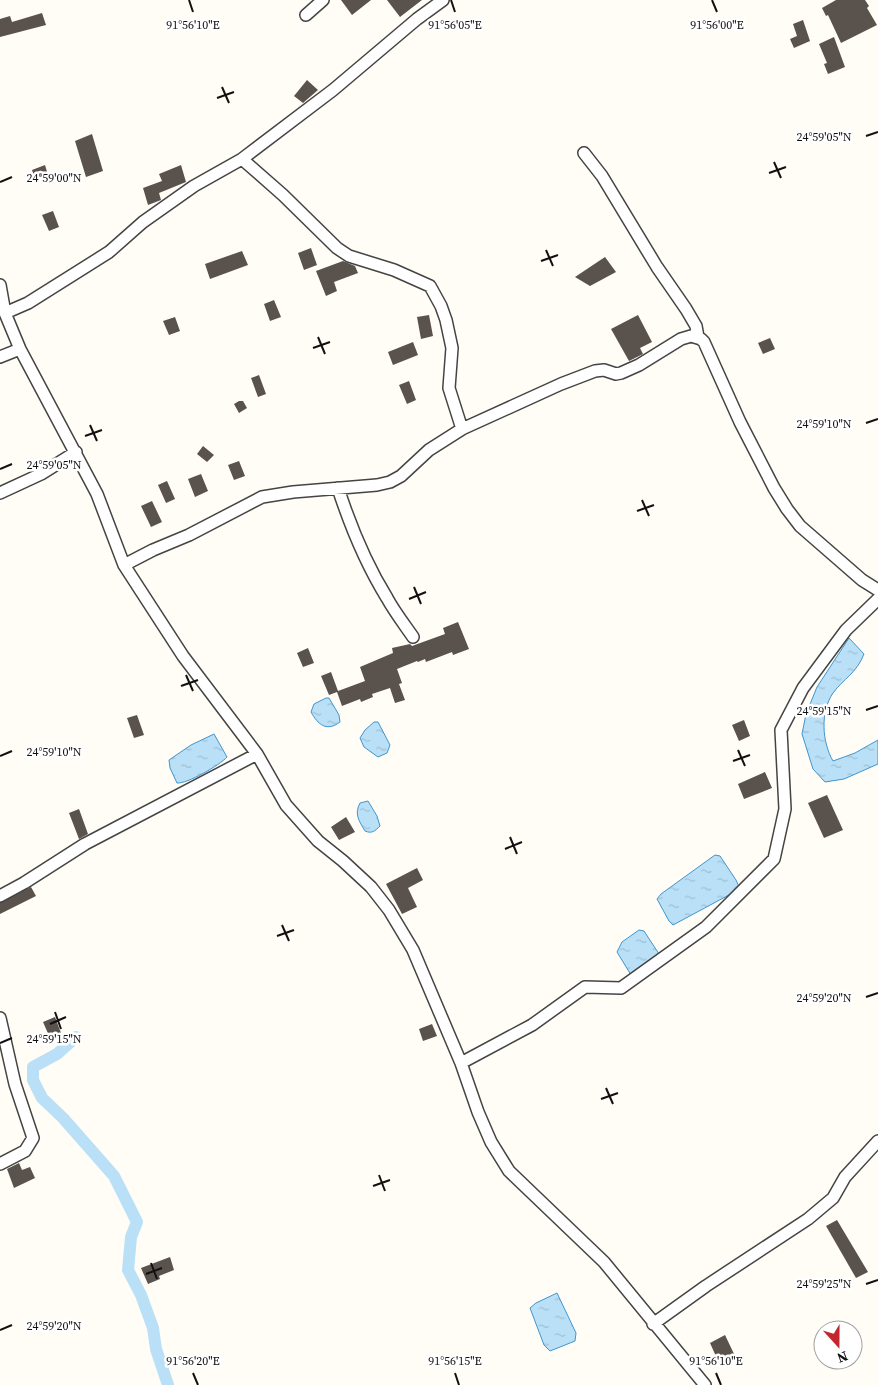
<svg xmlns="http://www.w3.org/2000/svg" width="878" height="1385" viewBox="0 0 878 1385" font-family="'Source Serif 4',serif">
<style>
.water{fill:url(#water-ripples);stroke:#3f96cf}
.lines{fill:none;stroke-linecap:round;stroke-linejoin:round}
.canal{stroke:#b9e0f7;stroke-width:12}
.building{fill:#5a524d}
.street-casing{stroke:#444;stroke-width:14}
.street{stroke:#fff;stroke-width:11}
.ticks{fill:none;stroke:#111;stroke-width:2}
.ticks-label{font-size:12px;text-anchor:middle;fill:#111;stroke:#fff;stroke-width:5;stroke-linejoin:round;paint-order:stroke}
</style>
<defs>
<pattern id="water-ripples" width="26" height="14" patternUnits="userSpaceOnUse" patternTransform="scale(1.25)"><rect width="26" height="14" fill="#b9e0f7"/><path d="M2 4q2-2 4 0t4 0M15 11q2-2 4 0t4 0" fill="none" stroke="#9ebfd3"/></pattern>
</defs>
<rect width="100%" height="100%" fill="#fffdf5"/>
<path class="water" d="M849 638 864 654C856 674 844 678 833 693 820 712 822 742 833 761L855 753 878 740V764L844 779 825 782 813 769 802 734 806 714 817 687Z
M326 698H329L339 715 340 722C327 732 318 725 311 712L314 704Z
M374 722H378L390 745 387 753 378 757 364 747 360 738 365 730Z
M214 734 227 757C220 765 187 784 177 783L170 768 169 760 191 745Z
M368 801 377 816 380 826C375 831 372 834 365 831 359 821 354 814 360 803Z
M715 855 720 856 736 880 740 889 673 925 669 921 657 899 661 894Z
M639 930 644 931 661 957 631 975 617 952 622 942Z
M557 1293 576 1333 575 1341 550 1351 544 1345 530 1308 536 1303Z"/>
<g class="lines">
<path class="canal" d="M76 1037 57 1054 33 1067V1080L42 1098 63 1118 114 1176 137 1222 131 1237 128 1270 141 1295 153 1328 156 1349 168 1385"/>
</g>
<path class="building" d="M341 0H371L352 15Z
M387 0H422L400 17Z
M836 0H865L869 6 867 8 877 25 841 43 828 15 826 16 822 8Z
M42 13 46 25 0 37V19L10 16 12 22Z
M803 20 810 41 794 48 790 39 797 36 793 24Z
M834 37 845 67 828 74 824 64 827 63 819 44Z
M307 80 318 90 303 103 294 96Z
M92 134 103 171 86 177 75 141Z
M45 165 48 175 35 180 32 170Z
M181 165 186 182 159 193 161 200 148 205 143 188 162 181 159 174Z
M53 211 59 227 49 231 42 215Z
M311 248 317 265 304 270 298 253Z
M242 251 248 265 210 279 205 264Z
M605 257 616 272 590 286 575 277Z
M343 261 355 266 358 273 334 282 337 291 326 296 316 271Z
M274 300 281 317 270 321 264 304Z
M429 315 433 336 421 339 417 317Z
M638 315 652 342 640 348 643 354 629 361 611 329Z
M175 317 180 331 169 335 163 321Z
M770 338 775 349 763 354 758 343Z
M413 342 418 355 393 365 388 352Z
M259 375 266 394 258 397 251 378Z
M409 381 416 400 407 404 399 385Z
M239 401H243L247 408 239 413 234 404Z
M203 446 214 455 207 462 197 454Z
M239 461 245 476 234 480 228 465Z
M201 474 208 491 195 497 188 479Z
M167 481 175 499 166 503 158 485Z
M152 501 162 522 151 527 141 506Z
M458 622 469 649 453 655 452 652 426 662 425 659 418 662 417 661 397 669 402 683 399 684 405 700 395 703 390 688 372 694 373 697 361 702 360 699 342 706 337 692 329 695 321 676 331 672 338 691 365 681 360 667 393 653 392 648 410 644 412 646 445 634 443 628Z
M308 648 314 663 303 667 297 653Z
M137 715 144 735 134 738 127 718Z
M744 720 750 736 739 741 732 725Z
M765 772 772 788 744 799 738 784Z
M827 795 843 830 824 838 808 803Z
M79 809 88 834 79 839 69 813Z
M346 817 355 832 339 840 331 827Z
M417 868 423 880 408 888 417 907 402 914 386 884Z
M31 887 36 896 0 914V903Z
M55 1017 61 1033 50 1038 43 1022Z
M432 1024 437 1036 423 1041 419 1029Z
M19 1163 22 1170 30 1167 35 1178 14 1188 7 1169Z
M837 1220 868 1272 856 1278 826 1226Z
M170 1257 174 1270 159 1276 160 1279 148 1284 141 1268Z
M725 1335 735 1356 719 1363 710 1343Z"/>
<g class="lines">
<g class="street-casing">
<path id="street" d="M306 15 323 0
M584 153 602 176 657 267 686 309 696 326 698 337
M242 159 283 195 337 248 349 256 394 270 430 286 441 306 446 320 452 348 449 388 462 429
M0 285 5 313 20 349 97 494 124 565 183 656 257 754 286 805 318 841 343 861 371 887 389 910 413 950 461 1063 478 1112 491 1142 509 1171 604 1262 705 1385
M5 313 28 303 109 252 143 222 194 186 242 159 333 90 417 19 443 0
M0 357 20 349
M338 488C350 525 366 564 387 598 394 611 404 624 413 637
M0 493 41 474 76 452
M124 565 153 550 189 535 262 497 293 492 377 485 390 482 401 476 429 450 462 429 561 384 595 371 604 370 616 374 621 373 639 365 681 339 691 336 701 339 704 342 740 422 774 488 787 509 800 526 862 580 878 590
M0 896 24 883 85 844 257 754
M0 1018 15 1084 33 1138 25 1151 0 1164
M461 1063 532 1025 585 987 621 988 706 927 774 859 785 809 781 730 803 688 846 630 878 599
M653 1324 706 1286 808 1219 833 1198 845 1177 878 1141"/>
</g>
<use href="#street" class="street"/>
</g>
<path class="ticks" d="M189 0 193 12M451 0 455 12M712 0 717 12M222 87 229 103M217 98 234 92M866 136 878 132M774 162 781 178M769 173 786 167M0 182 12 177M546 250 553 266M541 261 558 255M318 337 325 354M313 348 330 342M866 423 878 419M90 425 97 441M85 436 102 430M0 469 12 464M642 500 649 516M637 511 654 505M414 587 421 604M409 599 426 592M186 675 193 691M181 686 198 680M866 710 878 706M738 750 745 766M0 756 12 751M733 761 750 755M510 837 517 854M505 849 522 842M282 925 289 941M277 936 294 930M866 997 878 993M55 1012 61 1029M50 1024 66 1017M0 1043 12 1038M606 1088 613 1104M601 1099 618 1093M379 1175 385 1191M373 1186 390 1180M151 1263 157 1279M146 1274 162 1268M866 1284 878 1280M0 1330 12 1325M193 1373 198 1385M455 1373 459 1385M716 1373 721 1385"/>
<g class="ticks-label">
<text x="193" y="29">91°56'10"E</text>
<text x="455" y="29">91°56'05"E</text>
<text x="717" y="29">91°56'00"E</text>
<text x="824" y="141">24°59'05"N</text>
<text x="54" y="182">24°59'00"N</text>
<text x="824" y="428">24°59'10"N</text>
<text x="54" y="469">24°59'05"N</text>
<text x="824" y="715">24°59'15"N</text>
<text x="54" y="756">24°59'10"N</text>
<text x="824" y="1002">24°59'20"N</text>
<text x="54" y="1043">24°59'15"N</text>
<text x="824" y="1288">24°59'25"N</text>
<text x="54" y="1330">24°59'20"N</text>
<text x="193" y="1365">91°56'20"E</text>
<text x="455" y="1365">91°56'15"E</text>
<text x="716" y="1365">91°56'10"E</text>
</g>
<g transform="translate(838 1345) rotate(159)"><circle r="24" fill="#ffffff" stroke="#a0a0a0"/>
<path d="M0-4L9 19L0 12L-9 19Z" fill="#c4262e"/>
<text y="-8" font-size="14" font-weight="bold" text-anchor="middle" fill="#111111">N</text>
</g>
</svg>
